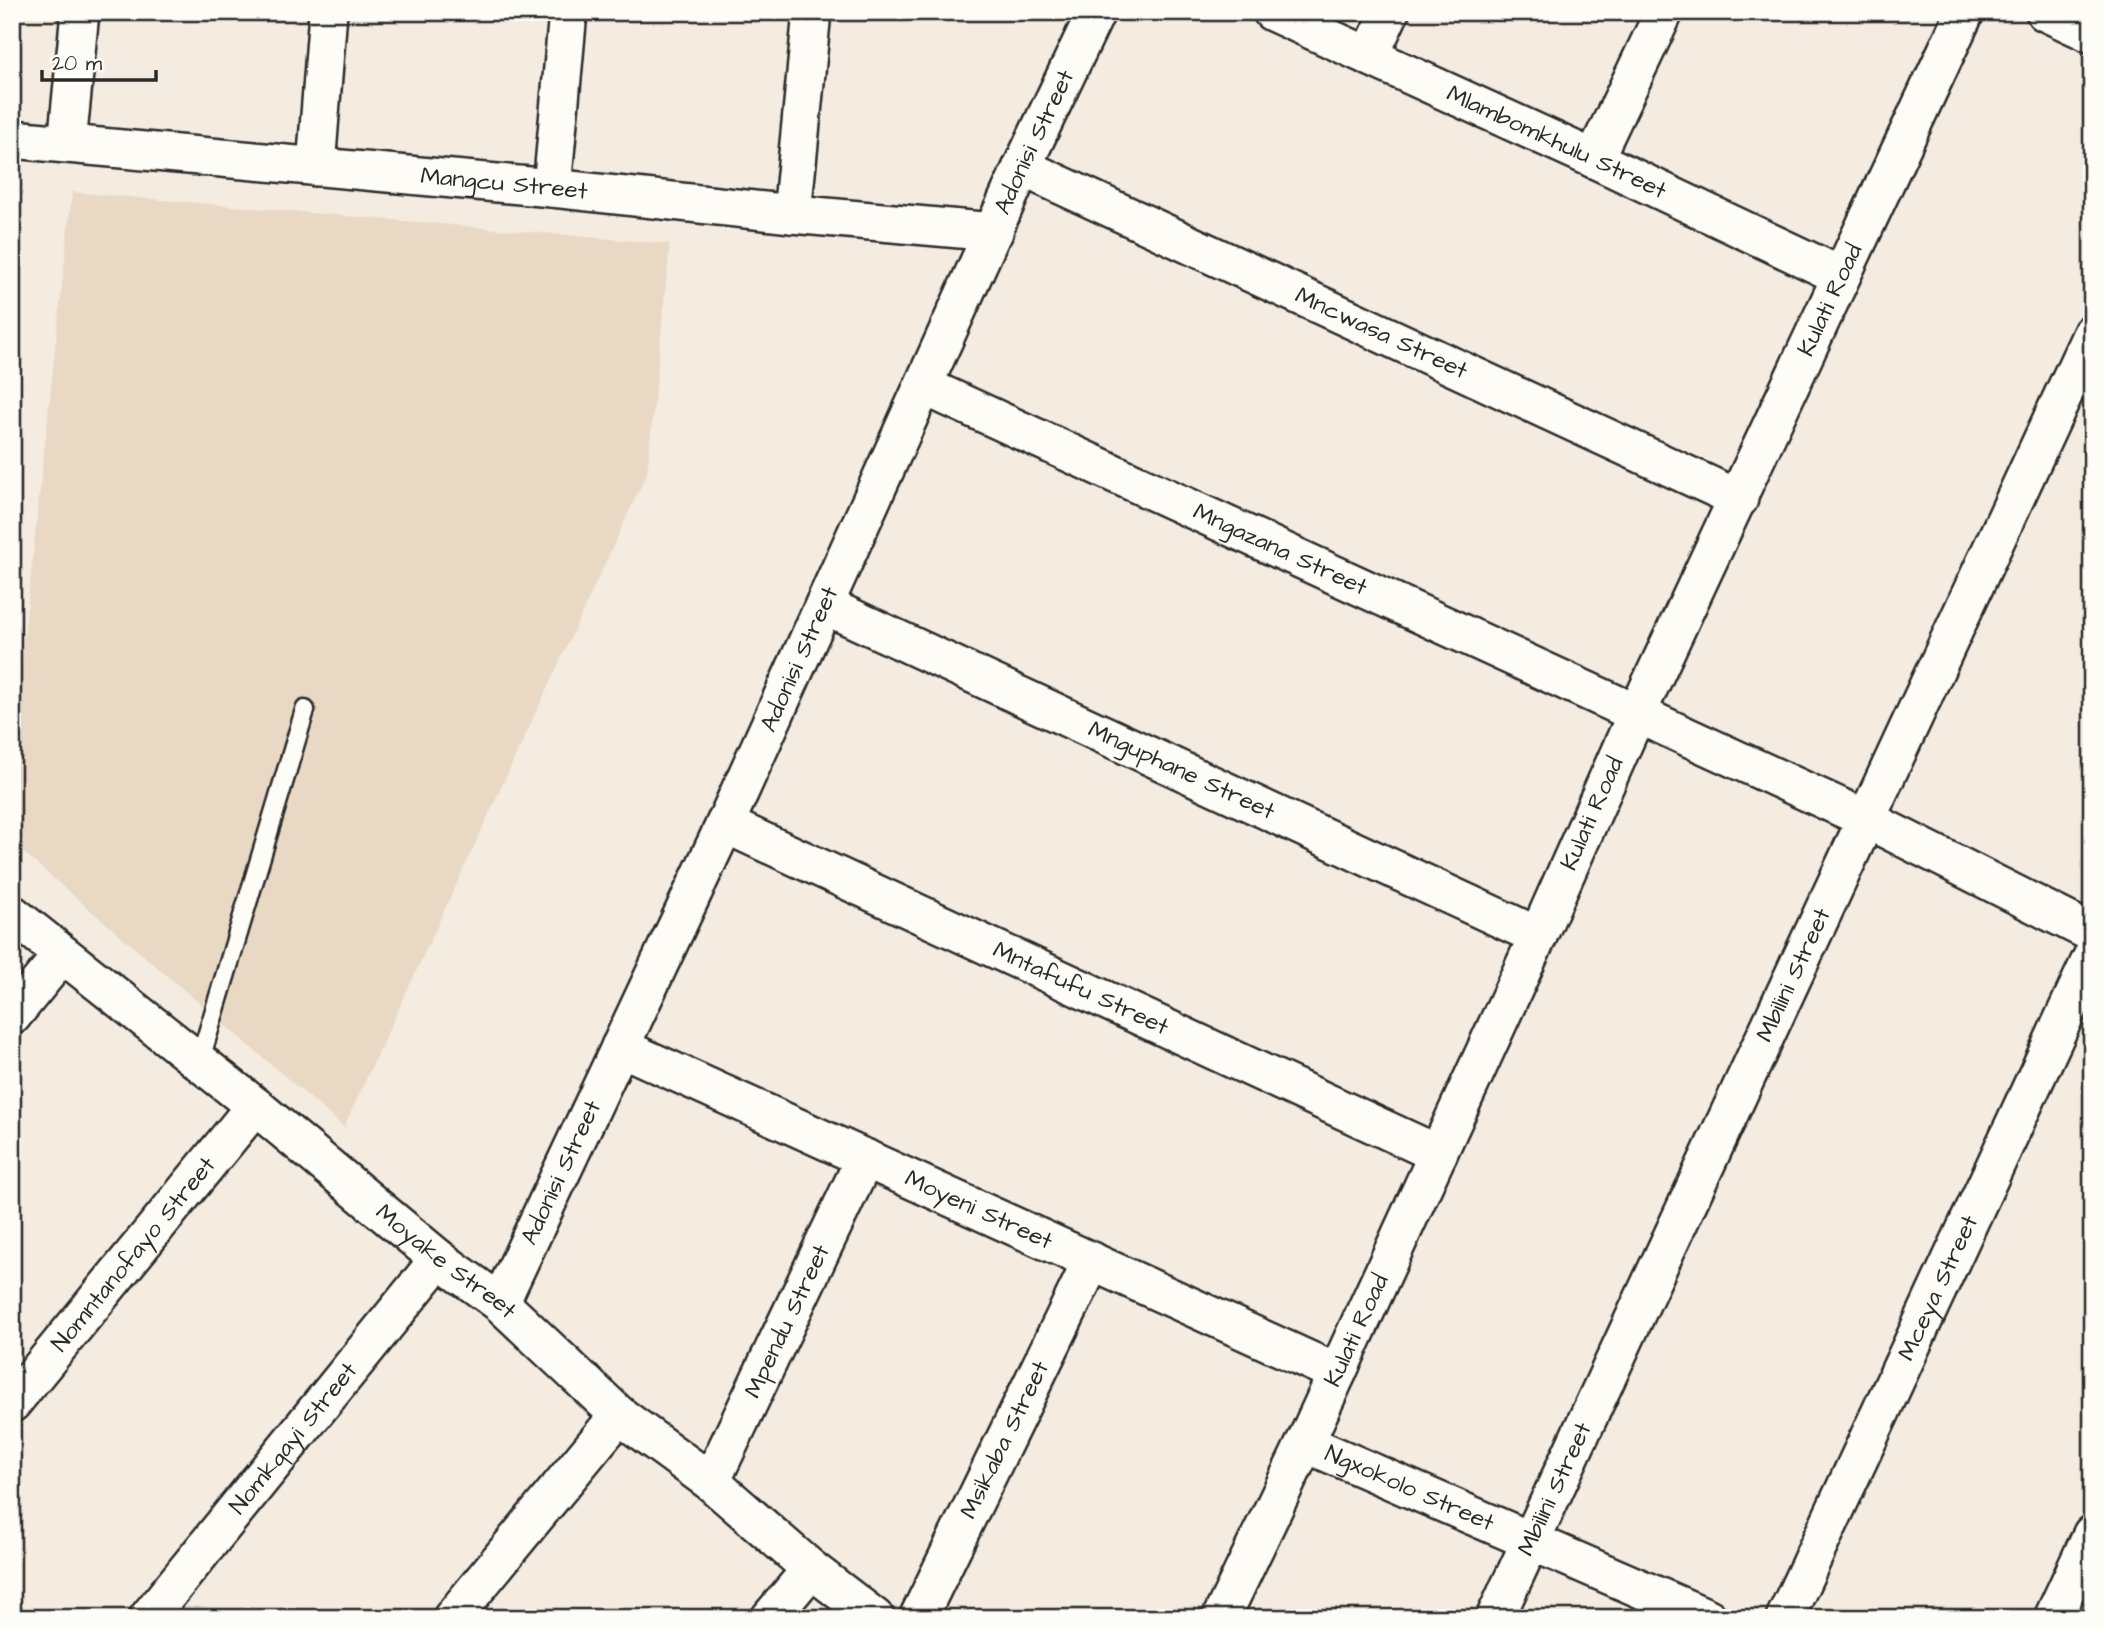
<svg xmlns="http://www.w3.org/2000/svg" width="2104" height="1630" viewBox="0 0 2104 1630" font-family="'Architects Daughter',sans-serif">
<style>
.built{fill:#e9d9c4}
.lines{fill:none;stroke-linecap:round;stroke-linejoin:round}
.service-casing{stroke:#2b2b2b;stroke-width:23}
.minor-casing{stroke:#2b2b2b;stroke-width:42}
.service{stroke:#fdfcf7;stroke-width:18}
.minor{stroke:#fdfcf7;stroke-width:37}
.labels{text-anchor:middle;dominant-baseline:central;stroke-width:5;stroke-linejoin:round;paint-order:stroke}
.street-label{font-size:24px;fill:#2b2b2b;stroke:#fdfcf7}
</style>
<rect width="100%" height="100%" fill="#f4ece0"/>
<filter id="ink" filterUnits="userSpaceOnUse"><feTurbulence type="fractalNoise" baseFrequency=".0143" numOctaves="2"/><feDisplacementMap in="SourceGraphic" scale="14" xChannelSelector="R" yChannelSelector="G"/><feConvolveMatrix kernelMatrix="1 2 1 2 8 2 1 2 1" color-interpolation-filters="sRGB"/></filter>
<g filter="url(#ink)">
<path class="built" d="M72 192 670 244 647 473 344 1127 12 843V748Z"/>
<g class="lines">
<g class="service-casing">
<path id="service" d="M199 1063 305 710"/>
</g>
<g class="minor-casing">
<g id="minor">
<path id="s1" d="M1272 12 1594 159 1841 276"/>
<path d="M2045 12 2092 34"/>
<path d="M1370 55 1390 12"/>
<path id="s2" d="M12 139 552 188 792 214 994 232"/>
<path d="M67 144 80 12"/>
<path d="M1594 159 1664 12"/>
<path d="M316 167 328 12"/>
<path id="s3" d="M1022 167 1739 499"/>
<path d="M552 188 568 12"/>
<path d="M792 214 812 12"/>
<path id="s4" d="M924 386 1866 819 2092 933"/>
<path id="s5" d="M824 605 1538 936"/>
<path id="s6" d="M725 824 1438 1154"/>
<path id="s7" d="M12 914 255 1106 439 1259 500 1303 619 1415 711 1482 811 1569 875 1618"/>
<path d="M12 1016 62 955"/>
<path id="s8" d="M620 1047 1337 1373"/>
<path id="s9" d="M500 1303 725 824 1022 167 1096 12"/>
<path id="s10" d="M12 1403 255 1106"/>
<path id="s11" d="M1305 1443 1708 1618"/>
<path id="s12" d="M711 1482 865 1158"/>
<path id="s13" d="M148 1618 439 1259"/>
<path d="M452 1618 619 1415"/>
<path d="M770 1618 811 1569"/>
<path id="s14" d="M918 1618 1092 1261"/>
<path id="s15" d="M1221 1618 1305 1443 1538 936 1637 713 1965 12"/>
<path id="s16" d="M1495 1618 2092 333"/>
<path id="s17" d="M1785 1618 2092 957"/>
<path d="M2053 1618 2092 1534"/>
</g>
</g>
<use href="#service" class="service"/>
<use href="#minor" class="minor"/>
</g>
</g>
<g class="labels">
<g class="street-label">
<text stroke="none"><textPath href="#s1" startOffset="313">Mlambomkhulu Street</textPath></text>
<text stroke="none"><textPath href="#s9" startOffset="1278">Adonisi Street</textPath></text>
<text stroke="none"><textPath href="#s2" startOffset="494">Mangcu Street</textPath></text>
<text stroke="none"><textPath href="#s15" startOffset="1452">Kulati Road</textPath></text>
<text stroke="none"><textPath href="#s3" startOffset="396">Mncwasa Street</textPath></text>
<text stroke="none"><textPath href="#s4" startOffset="392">Mngazana Street</textPath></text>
<text stroke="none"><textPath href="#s9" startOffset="710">Adonisi Street</textPath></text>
<text stroke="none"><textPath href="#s5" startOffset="394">Mnguphane Street</textPath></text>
<text stroke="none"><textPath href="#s15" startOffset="886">Kulati Road</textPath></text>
<text stroke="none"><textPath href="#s16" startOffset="709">Mbilini Street</textPath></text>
<text stroke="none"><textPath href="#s6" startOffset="392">Mntafufu Street</textPath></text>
<text stroke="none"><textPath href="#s9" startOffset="144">Adonisi Street</textPath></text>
<text stroke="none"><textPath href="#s8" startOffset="394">Moyeni Street</textPath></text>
<text stroke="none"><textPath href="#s10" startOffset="192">Nomntanofayo Street</textPath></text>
<text stroke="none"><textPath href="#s7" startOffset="556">Moyake Street</textPath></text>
<text stroke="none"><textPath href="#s17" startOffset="364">Mceya Street</textPath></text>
<text stroke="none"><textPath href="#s12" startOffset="178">Mpendu Street</textPath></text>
<text stroke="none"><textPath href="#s15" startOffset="318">Kulati Road</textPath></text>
<text stroke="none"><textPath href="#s13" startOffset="231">Nomkqayi Street</textPath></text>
<text stroke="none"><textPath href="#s14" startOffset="198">Msikaba Street</textPath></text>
<text stroke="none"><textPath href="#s11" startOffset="114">Ngxokolo Street</textPath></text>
<text stroke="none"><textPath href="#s16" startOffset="142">Mbilini Street</textPath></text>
</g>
</g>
<rect width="2104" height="1630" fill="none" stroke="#fdfcf7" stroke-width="42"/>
<rect x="21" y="21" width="2062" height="1588" fill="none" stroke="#2b2b2b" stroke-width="2.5" filter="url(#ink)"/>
<path d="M42 70v10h114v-10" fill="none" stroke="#2b2b2b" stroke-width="3.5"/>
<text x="52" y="70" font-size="21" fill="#2b2b2b" stroke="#fdfcf7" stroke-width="5" paint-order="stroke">20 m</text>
</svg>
